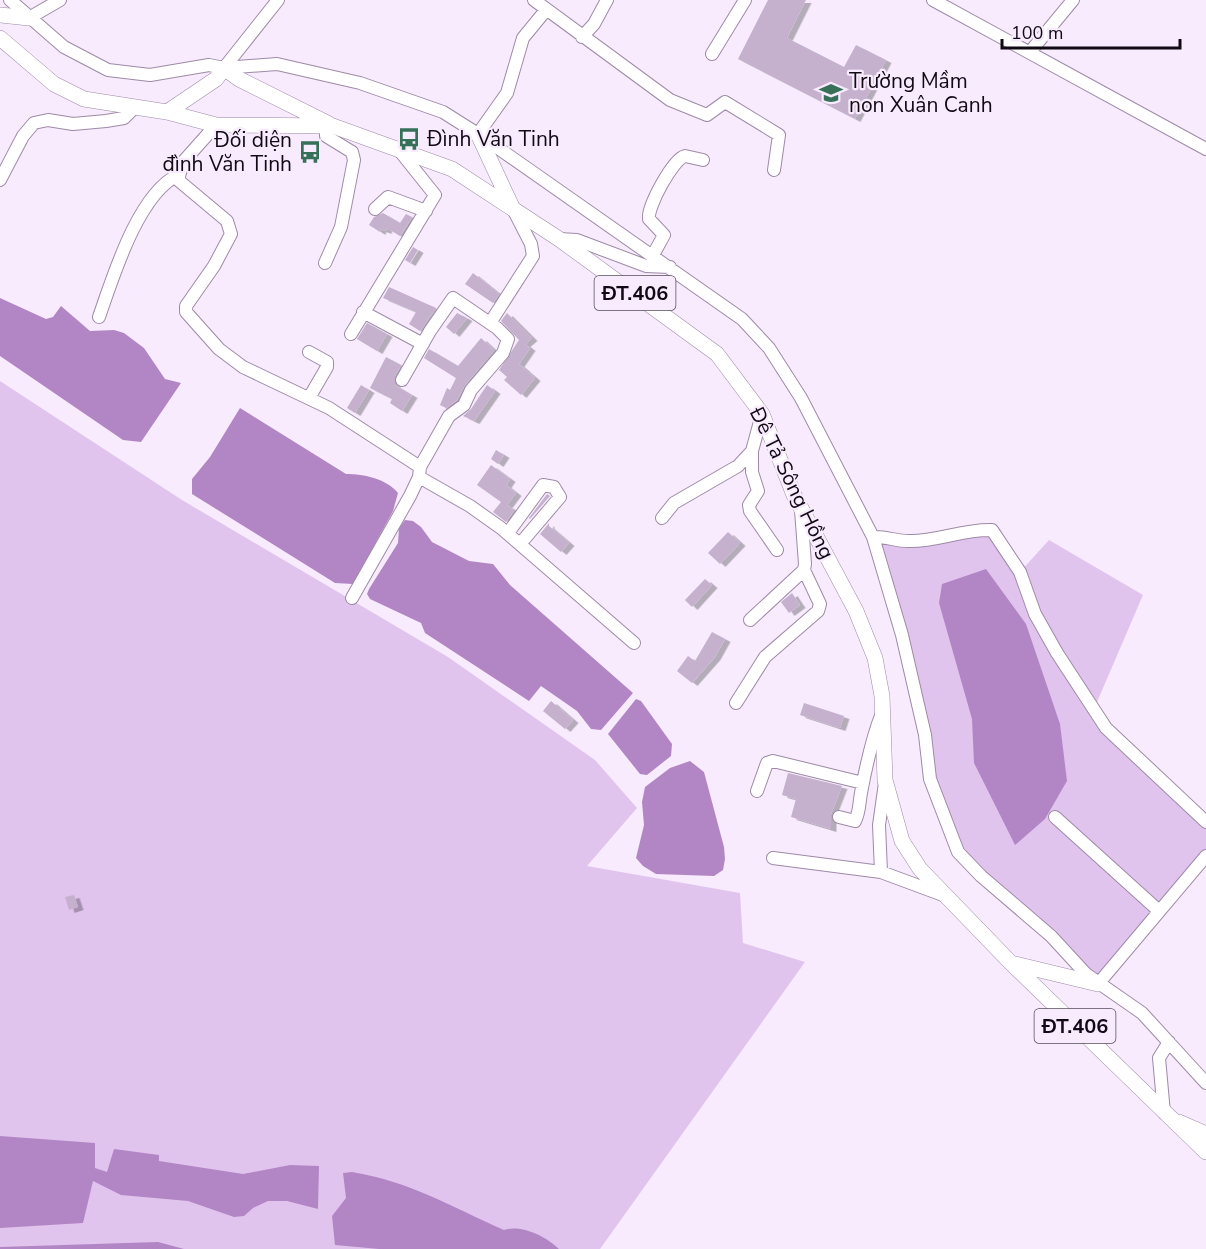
<svg xmlns="http://www.w3.org/2000/svg" width="1206" height="1249" viewBox="0 0 1206 1249" font-family="'Nunito Sans',sans-serif">
<style>
.green{fill:#e1c4ee}
.water{fill:#b286c5}
.building{fill:#c5b0ce;filter:url(#shadow)}
.lines{fill:none;stroke-linecap:round;stroke-linejoin:round}
.minor-casing{stroke:#9e8aa7;stroke-width:14}
.major-casing{stroke:#9e8aa7;stroke-width:16}
.minor{stroke:#fff;stroke-width:12}
.major{stroke:#fff;stroke-width:15}
.labels{text-anchor:middle;dominant-baseline:central;stroke-width:4.5;stroke-linejoin:round;paint-order:stroke}
.shield{fill:#f7ebfd;stroke:#564e5a;stroke-width:1.5}
.shield-label{font-size:20px;font-weight:bold;fill:#110a14}
.poi-label{font-size:21px;fill:#110a14;stroke:#f7ebfd;text-anchor:start}
.street-label{font-size:21px;fill:#110a14;stroke:#f7ebfd}
</style>
<defs>
<filter id="shadow"><feDropShadow dx="5.5" dy="3" stdDeviation="0" flood-color="#0004"/></filter>
</defs>
<rect width="100%" height="100%" fill="#f7ebfd"/>
<path class="green" d="M0 381 182 500 448 657 595 760 637 808 587 866 740 893 743 943 805 962 600 1249H0Z
M992 530 1020 572 1049 540 1143 595 1094 709 1206 823V856L1098 984 958 852 944 819 873 537 910 542Z"/>
<path class="water" d="M0 298 46 319 53 317 61 306 90 331 114 330 124 333 144 348 165 379 181 383 141 442 123 440 0 356Z
M240 408 346 474C364 474 387 479 398 493L393 511 353 584 335 583 192 494V479L210 457Z
M405 520 413 521 421 527 432 542 469 561 493 564 510 585 633 693 601 730 591 729 577 711 541 686 529 701 425 633 421 623 370 599 367 594 369 589 398 543 399 528Z
M986 569 1026 624 1060 724 1067 781 1045 819 1015 845 974 763 972 719 939 603 942 584Z
M636 699 641 701 672 744 671 756 647 775 640 774 608 734Z
M690 761 704 772 724 847 725 859 723 870 714 876 656 874 643 866 636 858 644 825 642 802 645 787 670 768Z
M0 1136 95 1143V1168L107 1172 114 1149 159 1155V1161L243 1174 290 1165 319 1166 318 1209 287 1201H268L253 1208 244 1216 234 1217 188 1201 121 1195 93 1181 83 1223 0 1228Z
M352 1172C409 1181 452 1207 504 1230 521 1224 546 1236 559 1249H379L335 1245 332 1216 346 1198 343 1173Z
M158 1242 184 1249H0V1247Z"/>
<path class="building" d="M768 0H806L787 38 844 67 856 45 886 60 855 119 738 59Z
M383 213 400 223 406 214 412 217 400 236 387 228 386 231 381 229 380 232 369 225 374 217Z
M413 247 418 250 410 263 405 260Z
M473 273 499 294 493 303 465 284Z
M389 287 436 308 420 331 409 324 416 312 383 298Z
M457 313 467 318 454 334 446 327Z
M507 313 532 338 525 344 530 348 519 364 535 378 521 395 504 380 507 377 499 370 519 340 501 321Z
M367 323 387 334 377 351 357 339Z
M481 338 494 350 465 385 457 400 446 408 440 405 447 388 450 390 456 378 424 358 429 349 458 366Z
M386 357 401 365 395 376V385L412 395 402 411 390 403 392 399 370 388Z
M361 385 369 390 355 413 347 408Z
M487 385 495 391 474 421 463 416 471 409Z
M496 450 504 455 498 464 491 459Z
M491 465 510 479 506 485 516 493 507 505 514 510 506 522 493 512 501 502 477 485Z
M547 494 550 496 530 519 529 518Z
M549 523V526L569 543 561 552 540 534Z
M728 532 740 543 720 564 708 553Z
M705 579 712 585 692 607 685 600Z
M792 593 800 605 789 613 781 602Z
M712 632 725 639 715 657 692 683 677 671 688 656 695 661Z
M551 701 573 720 565 729 543 711Z
M804 703 844 716 840 728 800 715Z
M788 773 842 786 831 814V829L791 817 796 799 782 795Z
M74 895 78 907 69 910 65 897Z"/>
<g class="lines">
<g class="minor-casing">
<path id="minor" d="M10 0 64 47 108 70 150 75 209 65 224 68 277 64 360 83 443 112 481 136 742 319 769 348 801 398 873 537 902 635 925 735 930 779 958 852 981 876 1051 936 1086 974 1142 1013 1206 1083
M534 0 670 100 707 115 725 102 779 135 774 170
M933 0 1206 149
M29 18 60 0
M582 37 594 24 607 0
M1030 52 1073 0
M712 54 745 0
M224 68 278 0
M216 125 183 162 178 180 227 221 231 234 214 266 186 306V312L219 349 243 367 329 408 420 467
M478 134 507 93 523 38 546 10
M0 180 23 136 34 123 48 120 73 124 106 121 124 118 134 108
M375 209 388 197 426 211
M559 239 577 240 646 266 670 267
M653 255 664 235 649 219C647 207 673 159 685 156L703 160
M325 263 341 227 354 160 352 152 326 136V131L333 126
M363 312 423 344
M99 317C113 277 138 194 178 175
M490 323 533 256 531 244 513 209
M351 334 435 195 399 150
M309 398 327 367V362L309 352
M752 451V472L758 491 749 505 750 511 777 550
M419 477 470 506 501 528 634 643
M662 518 674 503 738 466 752 451 762 414
M508 533 543 485 554 487 560 497 520 544
M873 537C886 536 898 542 911 541 938 541 964 529 992 530L1020 572 1035 614 1057 653 1106 728 1206 822
M352 598 410 496 419 477 420 467 449 416 464 405 471 390 503 353 508 339 497 328 453 298 430 331 402 380
M750 620 804 570 805 564 801 510
M736 703 765 657 818 611 820 604 804 570
M757 791 767 763 773 761 863 783
M839 817 855 821C860 811 859 803 861 793 866 766 872 738 882 713
M1055 817 1159 911
M773 858 881 872 943 895
M881 872 879 825 885 783
M1098 984 1206 856
M1164 1113 1159 1058 1169 1042"/>
</g>
<g class="major-casing">
<path id="major" d="M0 15 29 18
M0 38 54 84 84 99 167 112 216 125 333 126 452 169 559 239 717 354 762 414 794 495 856 611 875 658 882 696 885 780 902 841 920 869 1010 962 1206 1152
M167 112 216 79 224 68 239 79 329 124
M478 134 512 207
M1011 963 1098 984
M1179 1122 1206 1134"/>
</g>
<use href="#minor" class="minor"/>
<use href="#major" class="major"/>
</g>
<defs>
<g id="school-bare" transform="scale(1.8)"><path d="M0-5L7-2L0 1L-7-2ZM-4 1L0 2.5L4 1V4Q0 6-4 4Z" fill="#367059" stroke="#f7ebfd" stroke-width="2.5" paint-order="stroke"/></g>
<g id="bus-bare" transform="scale(1.8)"><path d="M-5-6H5V4H4V6H2V4H-2V6H-4V4H-5ZM-3.5-4V0h7V-4ZM-3.5 1.2v1.5H-2V1.2ZM2 1.2v1.5H3.5V1.2Z" fill="#367059" stroke="#f7ebfd" stroke-width="2.5" paint-order="stroke"/></g>
</defs>
<g fill-rule="evenodd">
<use href="#school-bare" x="831" y="93"/>
<use href="#bus-bare" x="409" y="139"/>
<use href="#bus-bare" x="310" y="152"/>
</g>
<g class="labels">
<g class="shield">
<rect x="594.5" y="276" width="81" height="34" rx="4.5"/>
<rect x="1034.5" y="1009" width="81" height="34" rx="4.5"/>
</g>
<g class="shield-label">
<text x="635" y="293">ĐT.406</text>
<text x="1075" y="1026">ĐT.406</text>
</g>
<g class="poi-label">
<text x="849" y="81">Trường Mầm<tspan x="849" dy="24">non Xuân Canh</tspan></text>
<text x="427" y="139">Đình Văn Tinh</text>
<text x="292" y="140" text-anchor="end">Đối diện<tspan x="292" dy="24">đình Văn Tinh</tspan></text>
</g>
<g class="street-label">
<text transform="translate(792 483) rotate(64)">Đê Tả Sông Hồng</text>
</g>
</g>
<path d="M1002 39v9h178v-9" fill="none" stroke="#110a14" stroke-width="3"/>
<text x="1011" y="39" font-size="18" fill="#110a14" stroke="#f7ebfd" stroke-width="4.5" paint-order="stroke">100 m</text>
</svg>
